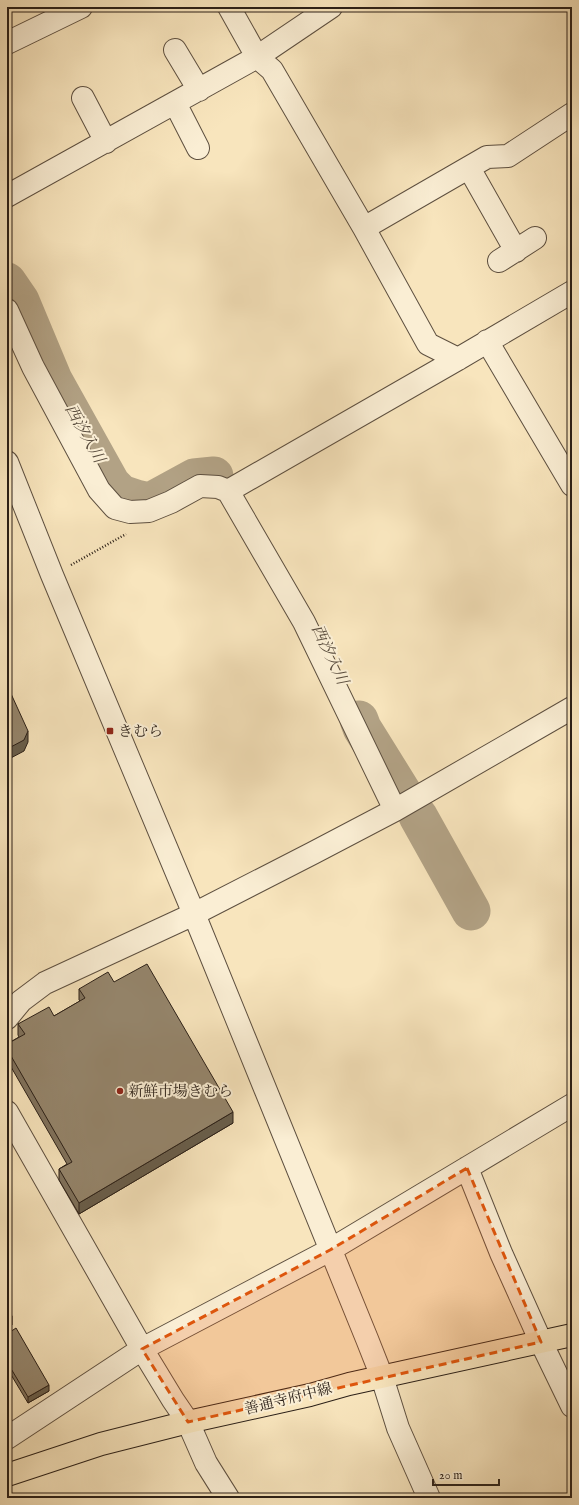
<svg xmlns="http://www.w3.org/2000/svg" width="579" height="1505" viewBox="0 0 579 1505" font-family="'IM FELL English','Noto Serif JP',serif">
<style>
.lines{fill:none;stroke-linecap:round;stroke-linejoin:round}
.river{stroke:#b2a285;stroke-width:39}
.minor-casing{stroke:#5e5040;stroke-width:24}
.major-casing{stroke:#2a1f17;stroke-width:24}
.path{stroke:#2a1f17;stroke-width:2.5;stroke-dasharray:1 2;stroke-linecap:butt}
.minor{stroke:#faeed4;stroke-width:22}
.major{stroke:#f8e5bd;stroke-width:22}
.wall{fill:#80735e;stroke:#2a1f17}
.shaded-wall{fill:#685e4c;stroke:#2a1f17}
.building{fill:#95866d;stroke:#2a1f17}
.marked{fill:#de560d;fill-opacity:0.2;stroke:#de560d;stroke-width:3;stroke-dasharray:8 5;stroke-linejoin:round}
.poi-dot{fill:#8f2418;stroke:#faeed4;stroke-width:1.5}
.labels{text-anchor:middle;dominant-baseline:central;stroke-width:4;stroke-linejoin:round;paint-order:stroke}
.poi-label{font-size:15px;fill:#2a1f17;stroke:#faeed4;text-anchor:start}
.street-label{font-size:15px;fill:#2a1f17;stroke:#faeed4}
.water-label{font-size:16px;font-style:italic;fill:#5a4d3e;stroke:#faeed4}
</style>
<rect width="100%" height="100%" fill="#f8e5bd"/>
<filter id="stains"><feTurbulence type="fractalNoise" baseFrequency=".005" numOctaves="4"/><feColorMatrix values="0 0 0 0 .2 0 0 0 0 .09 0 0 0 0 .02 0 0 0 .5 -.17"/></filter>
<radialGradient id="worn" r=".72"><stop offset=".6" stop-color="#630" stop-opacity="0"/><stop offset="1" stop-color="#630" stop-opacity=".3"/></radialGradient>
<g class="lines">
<path class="river" d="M7 282 20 301 53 380 111 484 121 494 136 499 150 502 194 478 214 476
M359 720 362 728 403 794
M418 816 471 911"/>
<g class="minor-casing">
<path id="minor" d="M229 7 257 57 272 70 364 228 428 344 458 359
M7 43 81 7
M175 50 199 90
M83 98 106 142
M175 103 198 148
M469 168 516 251
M7 196 257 57 331 7
M364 228 487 157 508 156 572 114
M499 261 535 238
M7 310 33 367 99 490 115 508 130 512 149 511 171 502 200 486 218 487 228 491 304 622 395 810
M487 341 572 485
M7 462 52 575 194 914 367 1339 382 1377 398 1428 429 1498
M228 491 458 359 572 292
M7 1018 21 1001 45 983 194 914 313 853 395 810 572 708
M7 1112 142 1349 173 1400 188 1422 206 1463 228 1498
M467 1168 501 1253 541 1342 572 1406
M7 1438 142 1349 330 1250 572 1105"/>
</g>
<g class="major-casing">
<path id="major" d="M7 1475 101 1444 188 1422 310 1395 349 1384 572 1335"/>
</g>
<path class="path" d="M71 565 126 534"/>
<use href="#minor" class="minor"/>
<use href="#major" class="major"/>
</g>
<path class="wall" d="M114 982 233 1123 79 1214 59 1180V1169L67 1164 7 1060V1044L19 1037 18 1035V1024L54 1016 80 1001 79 1000V989Z
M7 1334 49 1391 28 1403 7 1368Z"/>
<path class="shaded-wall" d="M28 731V742L24 751 7 760V749Z
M233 1112V1123L79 1214V1203Z
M12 1316V1325L7 1328V1319Z
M49 1385V1391L28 1403V1397Z"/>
<path class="building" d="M7 685 28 731 24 740 7 749Z
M147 964 233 1112 79 1203 59 1169 72 1162 7 1049V1044L25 1034 18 1024 49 1007 54 1016 85 998 79 989 108 972 114 982Z
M7 1309 12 1316 7 1319Z
M16 1328 49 1385 28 1397 7 1362V1334Z"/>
<path class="marked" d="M467 1168 541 1342 188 1422 142 1349 330 1250Z"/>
<g class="poi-dot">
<rect x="106" y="727" width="8" height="8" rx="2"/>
<circle cx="120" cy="1091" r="4"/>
</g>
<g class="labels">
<g class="poi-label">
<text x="118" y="731">きむら</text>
<text x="128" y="1091">新鮮市場きむら</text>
</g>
<g class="street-label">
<text transform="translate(288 1399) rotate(-14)">善通寺府中線</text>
</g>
<g class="water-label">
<text transform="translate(84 434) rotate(61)">西汐入川</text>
<text transform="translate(329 655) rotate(65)">西汐入川</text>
</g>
</g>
<rect width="579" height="1505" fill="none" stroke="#f8e5bd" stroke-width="24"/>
<rect x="8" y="8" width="563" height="1489" fill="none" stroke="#2a1f17" stroke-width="2"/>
<rect x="12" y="12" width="555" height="1481" fill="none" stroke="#2a1f17"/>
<path d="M433 1479v6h66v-6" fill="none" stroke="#2a1f17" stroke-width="2"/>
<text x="439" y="1479" font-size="12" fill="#2a1f17" stroke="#faeed4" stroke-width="3" paint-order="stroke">20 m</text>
<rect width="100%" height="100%" filter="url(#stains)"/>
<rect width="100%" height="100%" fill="url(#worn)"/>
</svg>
